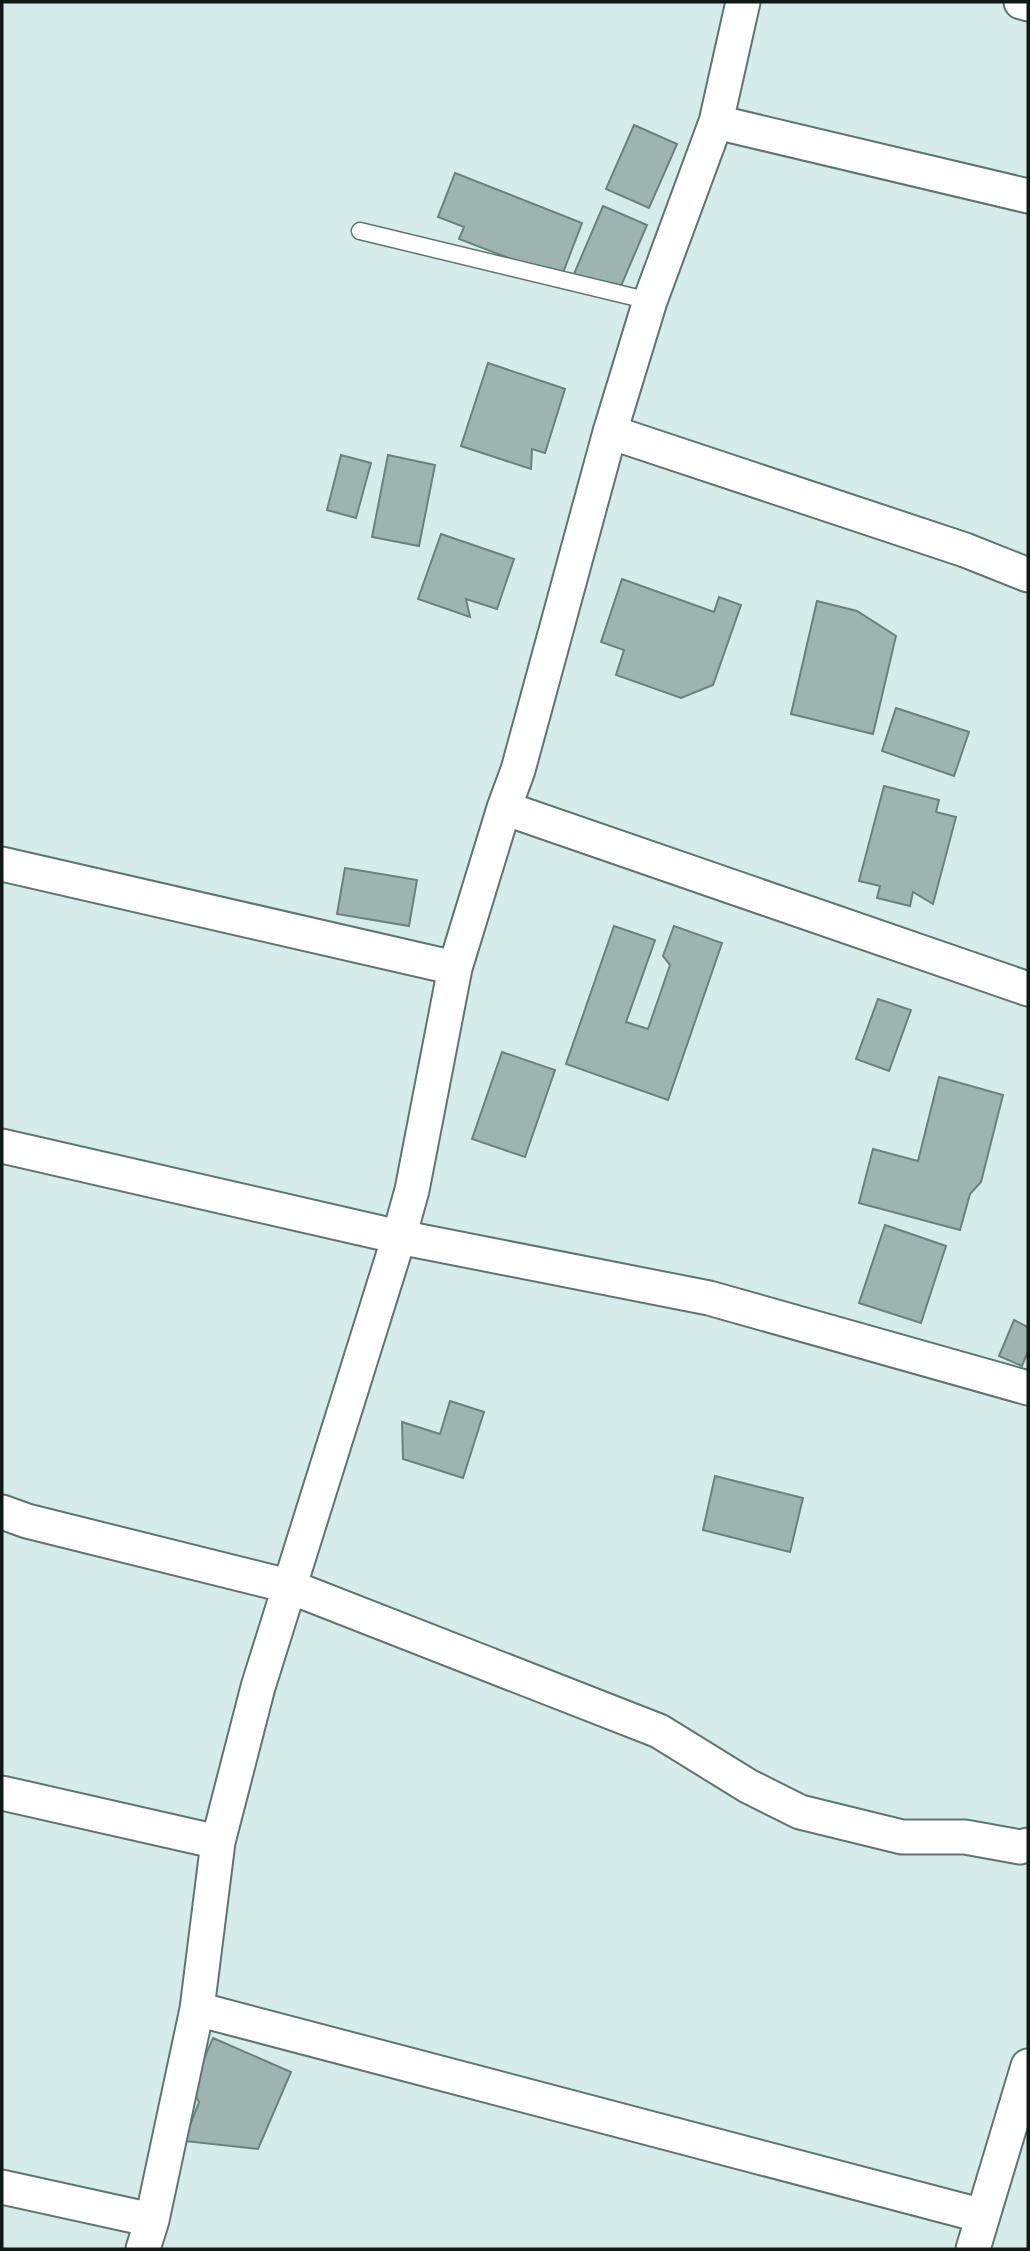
<svg xmlns="http://www.w3.org/2000/svg" width="1030" height="2251" viewBox="0 0 1030 2251" font-family="Cabin,sans-serif">
<style>
.building{fill:#9eb4b1;stroke:#6c817e;stroke-width:2}
.lines{fill:none;stroke-linecap:round;stroke-linejoin:round}
.lane-casing{stroke:#607471;stroke-width:19}
.street-casing{stroke:#607471;stroke-width:37}
.lane{stroke:#fff;stroke-width:16}
.street{stroke:#fff;stroke-width:33}
</style>
<rect width="100%" height="100%" fill="#d6ecea"/>
<path class="building" d="M634 125 677 144 649 208 606 189Z
M455 173 582 223 561 278 459 239 464 227 438 217Z
M603 206 647 225 618 293 574 274Z
M488 363 565 389 545 453 532 449 531 469 461 446Z
M341 455 371 463 356 518 327 510Z
M388 455 435 465 419 546 372 537Z
M441 534 514 559 497 609 466 599 470 617 418 599Z
M622 579 714 612 719 597 741 605 713 685 681 698 616 675 624 650 601 642Z
M817 601 857 611 896 636 873 734 791 714Z
M896 708 969 732 954 776 882 751Z
M884 786 939 800 936 812 956 817 933 904 913 892 910 906 877 898 880 886 859 881Z
M345 868 417 880 409 926 337 914Z
M614 926 655 940 626 1022 648 1029 670 965 663 956 674 926 722 943 668 1100 566 1064Z
M878 999 911 1010 889 1071 856 1059Z
M502 1052 555 1070 525 1157 472 1139Z
M939 1077 1003 1095 981 1182 970 1194 960 1230 859 1203 873 1149 918 1161Z
M885 1225 946 1246 921 1323 859 1303Z
M1014 1320 1028 1327V1351L1022 1366 999 1356Z
M450 1401 484 1412 463 1478 403 1459 402 1422 440 1434Z
M715 1476 803 1498 790 1552 703 1530Z
M213 2038 291 2072 258 2149 184 2141 199 2102 191 2088Z"/>
<g class="lines">
<g class="lane-casing">
<path id="lane" d="M360 231 650 301"/>
</g>
<g class="street-casing">
<path id="street" d="M1021 2 1028 4
M716 122 1028 196
M610 432 965 550 1028 575
M504 808 1028 989
M2 864 455 968
M2 1146 399 1237 709 1298 1028 1388
M2 1512 27 1521 288 1586 659 1731 748 1786 800 1812 902 1837H965L1020 1847 1028 1845
M2 1793 218 1842
M197 2009 983 2216
M2 2187 152 2220
M143 2249 152 2220 197 2009 218 1842 258 1687 399 1237 412 1190 455 968 504 808 518 770 610 432 650 301 716 122 743 2
M973 2249 1028 2066"/>
</g>
<use href="#lane" class="lane"/>
<use href="#street" class="street"/>
</g>
<rect width="1030" height="2251" fill="none" stroke="#111918" stroke-width="7"/>
</svg>
